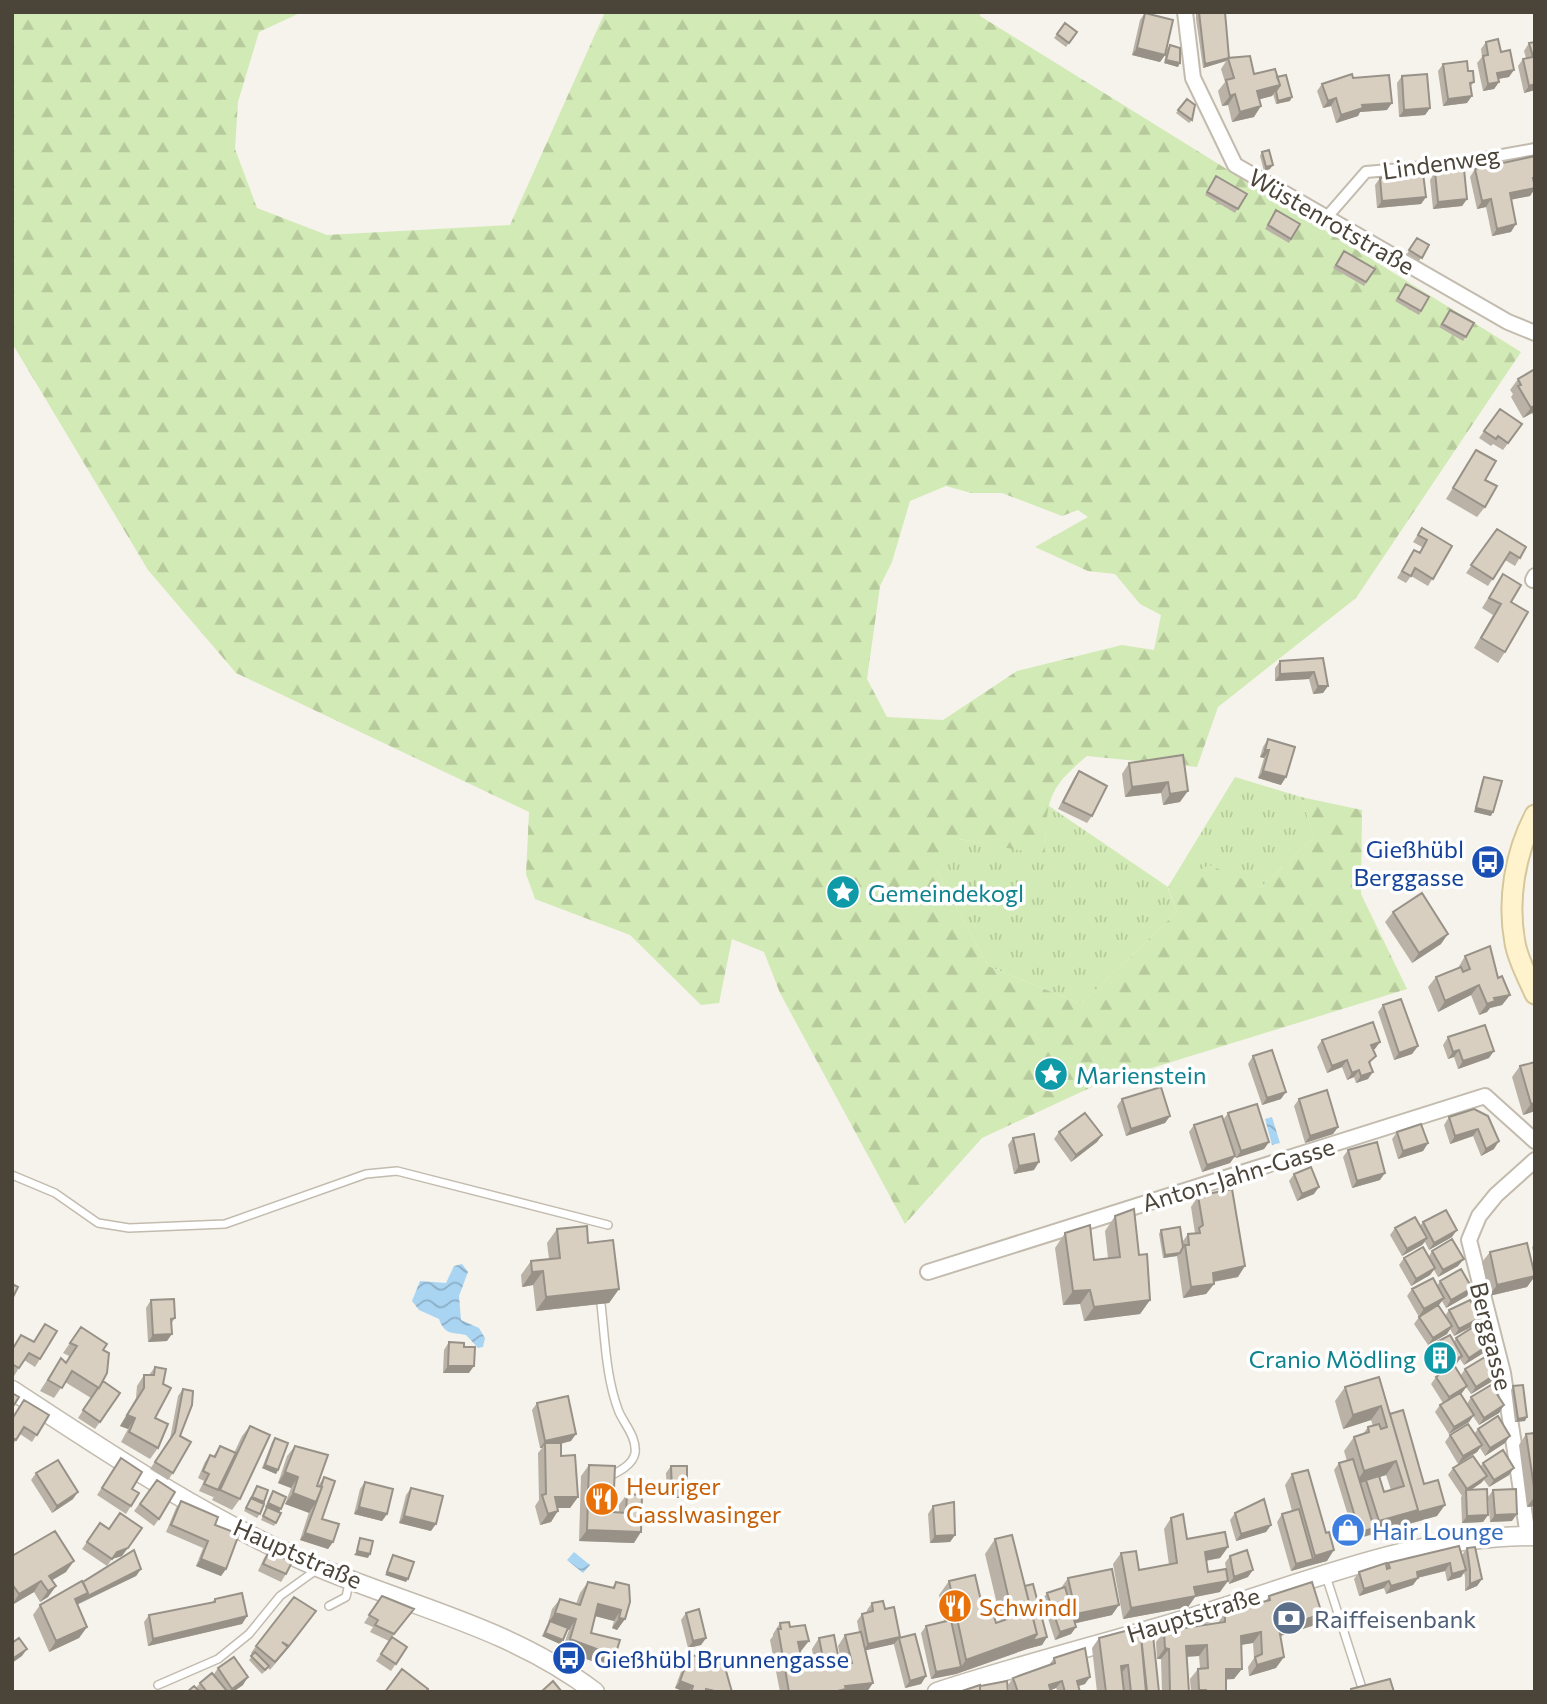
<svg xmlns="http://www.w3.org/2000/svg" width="1547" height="1704" viewBox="0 0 1547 1704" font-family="Commissioner,sans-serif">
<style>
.grass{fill:url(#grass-tufts)}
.forest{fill:url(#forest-firs);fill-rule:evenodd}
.water{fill:url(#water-waves)}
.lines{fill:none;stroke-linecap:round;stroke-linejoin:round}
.service-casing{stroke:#c2bbae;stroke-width:10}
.pedestrian-casing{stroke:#c2bbae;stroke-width:14}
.minor-casing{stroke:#c2bbae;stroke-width:18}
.tertiary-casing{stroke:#c2bbae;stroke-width:21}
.secondary-casing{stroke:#d6c79b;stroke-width:23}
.service{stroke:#fff;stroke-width:7}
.pedestrian{stroke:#fff;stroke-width:10}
.minor{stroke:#fff;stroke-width:14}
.tertiary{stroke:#fff;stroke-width:18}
.secondary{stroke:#fff3cd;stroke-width:19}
.wall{fill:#bab2a6;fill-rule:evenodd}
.shaded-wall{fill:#979187}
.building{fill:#d8cfc1;stroke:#979187;stroke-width:2}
.labels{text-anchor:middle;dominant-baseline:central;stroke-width:7;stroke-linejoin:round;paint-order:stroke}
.street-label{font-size:24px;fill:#4b4439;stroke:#fff}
.transit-label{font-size:24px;fill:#164399;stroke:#fff;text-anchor:end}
.culture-label{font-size:24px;fill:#0d838f;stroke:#fff;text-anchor:start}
.food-label{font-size:24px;fill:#c56008;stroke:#fff;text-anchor:start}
.shop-label{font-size:24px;fill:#366cbe;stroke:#fff;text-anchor:start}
.service-label{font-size:24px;fill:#4e5e75;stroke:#fff;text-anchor:start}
</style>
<defs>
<pattern id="grass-tufts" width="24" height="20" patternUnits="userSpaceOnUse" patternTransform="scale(1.75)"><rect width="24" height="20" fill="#d2eab5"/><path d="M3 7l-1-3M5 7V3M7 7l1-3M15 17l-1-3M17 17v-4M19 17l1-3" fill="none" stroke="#b6ca9c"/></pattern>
<pattern id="forest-firs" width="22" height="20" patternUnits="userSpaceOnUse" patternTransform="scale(1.75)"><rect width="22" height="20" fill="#d2eab5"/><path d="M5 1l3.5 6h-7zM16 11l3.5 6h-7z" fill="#b6ca9c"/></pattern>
<pattern id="water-waves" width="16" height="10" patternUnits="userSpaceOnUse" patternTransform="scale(1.75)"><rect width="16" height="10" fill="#a9d4f2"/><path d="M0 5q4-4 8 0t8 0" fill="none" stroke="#8caec5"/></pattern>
</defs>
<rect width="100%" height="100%" fill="#f6f3ec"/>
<path class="grass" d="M1235 777 1301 797 1314 837 1261 887 1209 866 1168 888 1177 912 1081 1004 988 966 937 872 959 839 1045 854 1046 804 1168 887Z"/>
<path class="forest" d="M12 12H302L259 32 238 102 235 149 257 208 327 235 510 225 605 12H980V16L1521 352 1356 598 1218 707 1197 767 1087 756C1045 791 1047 802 1045 855L960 839 937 872 988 966 1081 1004 1177 912 1168 887 1209 865 1261 887 1314 837 1301 797 1362 810 1361 894 1407 989 1094 1086 982 1138 905 1224 780 993 764 952 732 939 719 1003 701 1005 630 935 535 899 526 874 529 812 236 673 148 570 12 343ZM946 486 971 493H1002L1062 516 1078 510 1088 517 1035 547 1088 571 1115 574 1140 604 1161 615 1154 650 1122 645 1017 671 943 720 887 717 867 679 880 586 892 562 910 501Z"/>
<path class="water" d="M1272 1117 1280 1143 1272 1145 1265 1119Z
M462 1264 468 1272 459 1296 461 1320 479 1328 485 1338 483 1347 478 1348 466 1335C451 1332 445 1335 439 1319L419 1310 412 1301 420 1281 446 1283 454 1266Z
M574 1552 590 1565 583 1573 567 1560Z"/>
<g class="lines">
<g class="service-casing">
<path id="service" d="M12 1175 55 1193 98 1223 129 1228 225 1224 366 1174 397 1171 608 1225
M601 1304C605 1339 606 1379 619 1412 625 1425 637 1438 635 1453 633 1465 618 1472 608 1477
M1325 1573 1362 1688
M329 1606 346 1597 350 1579
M158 1685 218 1659 249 1634 280 1596 319 1568"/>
</g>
<g class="pedestrian-casing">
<path id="pedestrian" d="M1326 218 1366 172 1447 165 1535 149"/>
</g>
<g class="minor-casing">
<path id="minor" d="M1185 12 1193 78 1235 165 1508 322 1535 333
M1533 580 1535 576
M928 1272 1485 1096 1535 1141
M1528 1536 1503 1373 1469 1240 1479 1216 1496 1195 1535 1160"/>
</g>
<g class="tertiary-casing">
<path id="tertiary" d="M12 1390C111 1455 211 1522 320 1568 413 1607 513 1629 595 1692
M937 1692C1019 1665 1103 1644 1186 1619 1304 1584 1409 1536 1535 1536"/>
</g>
<g class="secondary-casing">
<path id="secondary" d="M1535 815C1515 853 1507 900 1515 943 1518 960 1528 978 1535 994"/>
</g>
<use href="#service" class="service"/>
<use href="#pedestrian" class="pedestrian"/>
<use href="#minor" class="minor"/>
<use href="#tertiary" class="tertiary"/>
<use href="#secondary" class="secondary"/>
</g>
<path class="wall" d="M1196 12H1225L1229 58 1226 61 1203 68 1196 19Z
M1145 13 1165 55 1160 62 1132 55 1140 20Z
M1065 23 1077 32 1066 47 1054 38Z
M1486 42 1501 52 1509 77 1498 79 1499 82 1494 89 1483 91 1477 63 1482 57 1481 49Z
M1535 42V90L1524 93 1518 66 1523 59 1526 58 1524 51 1529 43Z
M1170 45 1178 67 1164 63 1167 49Z
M1228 58 1254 74 1277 77 1290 101 1276 104 1273 94 1272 96 1259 99 1254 117 1232 122 1228 105 1222 106 1218 91 1225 82 1221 69Z
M1443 64 1474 82 1470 87 1467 103 1443 106 1438 71Z
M1402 76 1430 108 1425 115 1399 117 1397 83Z
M1353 78 1387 110 1360 112 1358 116 1336 123 1331 106 1323 108 1317 91 1322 84Z
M1187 99 1192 120 1189 123 1176 113Z
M1262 152 1270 169 1264 171 1260 156Z
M1475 169 1534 184 1535 189 1530 196 1511 199V232L1492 236 1486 207 1477 209 1470 177Z
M1435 172 1467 199 1462 206 1433 209 1430 180Z
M1216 176 1247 194 1235 213 1205 195Z
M1380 178 1426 197 1421 204 1377 208 1375 185Z
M1276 210 1300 224 1289 243 1265 229Z
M1417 238 1429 245 1419 261 1407 254Z
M1344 251 1375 269 1364 286 1333 268Z
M1406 284 1429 297 1419 315 1395 301Z
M1450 310 1474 323 1463 341 1439 327Z
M1535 369V418L1532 413 1523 418 1511 397 1513 394 1510 390 1518 379Z
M1500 409 1522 424 1503 450 1493 444 1491 446 1479 438Z
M1476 450 1485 480V507L1477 517 1446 499Z
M1422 528 1452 546 1428 586 1411 576 1406 583 1397 578 1414 550 1419 553 1422 547 1413 542Z
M1497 529 1526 547 1515 566 1505 560 1488 586 1466 573Z
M1503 574 1511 602 1505 652 1498 663 1474 648 1493 615 1482 608Z
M1323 658 1328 686 1323 693 1313 694 1309 679 1275 681V668L1280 661Z
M1268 739 1281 785 1258 778 1264 758 1260 757 1263 747Z
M1183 755 1180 802 1163 805 1161 793 1125 797 1122 774 1129 763Z
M1079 771 1092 816 1087 823 1058 809 1074 778Z
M1484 777 1491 816 1474 812 1482 780Z
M1393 912 1441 944 1412 963 1385 922Z
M1465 956 1498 978 1510 995 1502 1005 1490 1008 1487 1012 1479 1015 1471 995 1438 1012 1428 987 1436 977 1458 968Z
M1383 1005 1418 1046 1412 1054 1394 1060 1378 1012Z
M1448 1037 1489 1058 1458 1069 1454 1057 1448 1059 1443 1045Z
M1322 1040 1375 1049H1373L1368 1079 1356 1083 1354 1077 1347 1080 1342 1067 1327 1073 1317 1047Z
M1253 1056 1281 1099 1262 1105 1248 1064Z
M1520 1066 1535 1111 1523 1115 1512 1077Z
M1122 1099 1170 1116 1165 1123 1126 1136 1117 1106Z
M1299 1099 1338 1127 1333 1134 1305 1143 1294 1106Z
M1474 1109 1494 1149 1481 1156 1473 1136 1450 1144 1444 1125 1449 1117Z
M1228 1113 1269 1142 1264 1149 1236 1158 1235 1156 1230 1163 1202 1172 1189 1132 1194 1125 1223 1120Z
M1059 1132 1102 1135 1097 1142 1071 1162 1054 1139Z
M1397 1132 1428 1143 1423 1151 1398 1159 1392 1139Z
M1013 1138 1034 1170 1014 1174 1008 1145Z
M1348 1150 1380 1180 1352 1188 1343 1157Z
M1294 1174 1314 1194 1297 1201 1289 1181Z
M1198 1196 1238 1277 1214 1282V1284L1206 1294 1183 1298 1177 1256 1163 1258 1159 1234 1161 1230 1183 1241 1188 1234 1195 1233 1191 1207Z
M1115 1216 1139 1255 1150 1300 1140 1314 1084 1321 1080 1304 1063 1305 1055 1248 1065 1233 1094 1260 1108 1258 1105 1231Z
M1423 1222 1452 1237 1429 1250 1425 1242 1422 1245 1402 1256 1390 1235 1395 1228 1420 1226Z
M557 1229 588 1243 619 1289 609 1303 536 1311 533 1285 522 1287 521 1275 531 1261 549 1259 547 1243Z
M1535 1244V1259L1532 1247Z
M1432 1251 1458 1266 1438 1277 1434 1270 1430 1275 1411 1286 1399 1265 1404 1258 1429 1256Z
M1490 1252 1535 1276 1527 1287 1489 1296 1482 1262Z
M1440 1281 1467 1296 1446 1308 1442 1301 1438 1305 1445 1316 1449 1310 1475 1325 1454 1336 1450 1329 1447 1334 1428 1345 1414 1324 1419 1317 1407 1296 1412 1289 1437 1286Z
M151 1300 175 1318 171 1324 167 1341 148 1342 146 1308Z
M45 1324 40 1359 35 1367 24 1360 14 1376 12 1375V1349L16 1342 21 1335 33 1342Z
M81 1327 103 1350V1381L120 1393 95 1429 78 1418 91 1398 65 1382 54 1398 40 1391 61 1358 66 1362 69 1356 63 1353Z
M1456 1338 1485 1352 1464 1365 1460 1359 1457 1363 1436 1375 1424 1354 1429 1346 1454 1342Z
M449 1342 464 1347 469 1373H443L444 1350Z
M155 1367V1418L158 1448 150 1459 121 1442 128 1429 120 1426 136 1398 137 1386 144 1375H149Z
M1465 1369 1491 1382 1471 1394 1466 1387 1461 1394 1467 1404 1471 1397 1504 1405 1499 1413 1479 1425 1473 1416 1469 1422 1449 1434 1435 1412 1440 1405 1443 1403 1431 1384 1436 1377 1461 1375Z
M1379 1377 1390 1414 1424 1484 1437 1516 1339 1544 1335 1532 1340 1525 1350 1522 1334 1470 1339 1463 1347 1461 1344 1451 1354 1437 1363 1434 1368 1427 1373 1426 1371 1420 1343 1429 1335 1401 1345 1387ZM1386 1475 1391 1490 1384 1492 1380 1477Z
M1513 1386 1525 1421 1515 1422 1511 1390Z
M183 1389 180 1436 173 1473 168 1480 150 1469 170 1439 178 1396Z
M537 1403 571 1441 561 1444V1456L578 1497 570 1508H557L551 1522 540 1525 535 1506 539 1500 538 1453 542 1448H540L532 1410Z
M49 1415 32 1442 20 1434 12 1446V1418Z
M250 1426 240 1499 232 1510 212 1500 214 1496 213 1497 199 1491 204 1481 198 1478 205 1462 210 1455 213 1457 220 1446 234 1453 242 1436Z
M1478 1429 1505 1443 1485 1456 1480 1448 1477 1452 1458 1464 1445 1442 1450 1435 1474 1434Z
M1535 1432V1506L1527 1507 1519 1445 1526 1434Z
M275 1438 278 1470 276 1474 262 1468 272 1442Z
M295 1446 317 1486H318L324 1477 322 1519 333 1542 328 1549 300 1540 309 1512 285 1504 291 1488 278 1483 287 1456Z
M121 1458 132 1489 139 1493 126 1514 97 1495Z
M1483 1463 1509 1475 1489 1487 1484 1480 1481 1483 1471 1490 1488 1515 1483 1522 1462 1523 1461 1497 1462 1496 1448 1475 1453 1468 1480 1467Z
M589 1465 613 1512 619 1513V1505L627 1494 634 1543 579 1541 581 1476Z
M671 1466 687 1490 682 1498H667L666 1473Z
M36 1473 73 1499 52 1513 31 1480Z
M1292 1474 1327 1561 1291 1571 1277 1522 1282 1514 1292 1511 1285 1485Z
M157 1480 159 1519 154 1526 134 1511Z
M365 1482 387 1514 382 1521 354 1514 360 1489Z
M257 1486 263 1503 260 1514 257 1518 244 1511Z
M411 1488 431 1531 399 1523 406 1495Z
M1493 1490 1512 1521 1490 1522 1488 1497Z
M273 1491 279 1512 276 1523 274 1526 261 1520 267 1508 265 1507Z
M181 1501 226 1569 221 1576 196 1566 203 1548 166 1532 176 1508Z
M933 1506 955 1535 950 1542 930 1543 928 1514Z
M1235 1513 1271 1525 1266 1532 1236 1541 1230 1520Z
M1171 1518 1187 1539 1228 1547 1220 1558 1206 1561 1208 1572 1220 1592 1195 1597 1188 1607 1123 1619 1113 1564 1121 1553 1139 1570 1169 1565 1164 1529Z
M100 1523 122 1556 112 1559 107 1566 82 1549Z
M995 1539 1025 1586 1047 1637 1042 1645 1027 1649 956 1674 931 1679 921 1633 926 1626 944 1621 939 1595 949 1581 982 1605 996 1623 1001 1621 985 1554Z
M1467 1548 1482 1579 1477 1586 1465 1591V1577L1464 1572 1461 1577 1447 1581 1445 1571 1418 1578 1413 1585 1386 1594 1384 1588 1359 1596 1354 1579 1359 1572 1386 1566 1388 1563 1462 1555Z
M269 1551 286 1574 281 1582 258 1571 264 1558Z
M12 1556 66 1572 52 1580 56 1586 48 1597 40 1602 34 1592 12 1605Z
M1230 1556 1248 1577 1229 1584 1225 1563Z
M141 1569 136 1576 77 1605 87 1627 79 1638 49 1652 33 1615 40 1605 83 1582Z
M1068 1578 1112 1615 1075 1623 1076 1627 1071 1634 1055 1640 1042 1600 1047 1593 1061 1588Z
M588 1582 612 1588 616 1582 625 1619 617 1630 612 1628 614 1621 595 1616 591 1633 608 1667 562 1650 569 1630 567 1629 560 1644 542 1636 548 1623 552 1609 560 1599 576 1604 580 1593Z
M382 1596 414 1609 389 1641 370 1632 373 1627 364 1623Z
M1269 1596 1315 1625 1280 1636 1276 1668 1249 1676 1248 1667 1254 1658 1253 1643 1241 1645 1234 1679H1226V1692H1191L1190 1679 1198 1669 1200 1668 1199 1656 1186 1657 1189 1692H1162L1161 1659H1157L1156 1642 1164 1631 1218 1623 1225 1612 1265 1602Z
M215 1599 247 1616 242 1624 148 1646 144 1622 149 1615 212 1602Z
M872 1603 885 1609 900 1637 926 1676 921 1684 905 1688 894 1645V1644L865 1650 867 1692H780L770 1640 773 1636V1634L780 1623 790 1627 801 1651 800 1652 803 1666 807 1665 813 1656 812 1649 819 1638 840 1665H842L838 1646 845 1635 859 1632 857 1621 862 1614 867 1613V1610Z
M316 1611 284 1653 270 1670 268 1668 262 1674 249 1660 253 1655 251 1653 256 1646Z
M686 1613 706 1638 701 1645 688 1648 681 1620Z
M392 1637 407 1647 391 1671 376 1661Z
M1141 1637 1159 1692H1097L1092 1648 1099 1638Z
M690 1654 702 1662 732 1692H685L675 1688 685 1661Z
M1054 1658 1085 1684 1078 1686 1080 1692H1058L1056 1688 1051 1690V1692H1010L1008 1685 1013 1678 1049 1665Z
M218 1668 243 1685 233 1692H187L196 1688 200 1683 214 1674Z"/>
<path class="shaded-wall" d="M1137 48 1165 55 1160 62 1132 55Z
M1229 58 1226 61 1203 68 1205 64Z
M1166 60 1180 63 1178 67 1164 63Z
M1514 70 1509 77 1492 80 1497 73Z
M1499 82 1494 89 1483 91 1488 84Z
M1535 84V90L1524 93 1529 86Z
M1280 85 1272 96 1250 102 1257 91Z
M1235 94 1228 105 1222 106 1230 96Z
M1472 96 1467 103 1443 106 1448 99Z
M1292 97 1290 101 1276 104 1278 101Z
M1336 98 1331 106 1323 108 1328 101Z
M1392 103 1387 110 1360 112 1358 116 1336 123 1341 115 1362 105Z
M1261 106 1254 117 1232 122 1240 112Z
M1430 108 1425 115 1399 117 1404 110Z
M1273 165 1270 169 1264 171 1266 167Z
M1535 188 1530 196 1505 201 1510 193Z
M1426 197 1421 204 1377 208 1382 201Z
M1467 199 1462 206 1433 209 1438 202Z
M1491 199 1486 207 1477 209 1482 201Z
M1516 224 1511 232 1492 236 1497 229Z
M1535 405V410L1532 413 1523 418 1531 408Z
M1314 672 1309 679 1275 681 1280 674Z
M1318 686H1328L1323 693 1313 694Z
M1265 750H1269L1264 758 1260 757Z
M1263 771 1286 777 1281 785 1258 778Z
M1168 782 1161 793 1125 797 1132 787Z
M1188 791 1180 802 1163 805 1170 794Z
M1476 808 1493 812 1491 816 1474 812Z
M1448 934 1441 944 1412 963 1419 953Z
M1479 985 1471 995 1438 1012 1445 1001Z
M1510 995 1502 1005 1490 1008 1487 1012 1479 1015 1487 1004 1494 998Z
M1380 1042 1375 1049 1366 1052 1371 1045Z
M1418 1046 1412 1054 1394 1060 1399 1053Z
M1459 1050 1454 1057 1448 1059 1453 1052Z
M1494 1051 1489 1058 1458 1069 1463 1061Z
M1347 1060 1342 1067 1327 1073 1332 1066Z
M1359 1070 1354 1077 1347 1080 1352 1073Z
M1373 1072 1368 1079 1356 1083 1361 1076Z
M1286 1092 1281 1099 1262 1105 1267 1098Z
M1535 1103V1111L1523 1115 1531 1104Z
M1170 1116 1165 1123 1126 1136 1131 1129Z
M1338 1127 1333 1134 1305 1143 1310 1136Z
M1478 1129 1473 1136 1450 1144 1455 1136Z
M1102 1135 1097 1142 1071 1162 1076 1155Z
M1499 1141 1494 1149 1481 1156 1486 1149Z
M1269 1142 1264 1149 1236 1158 1241 1151Z
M1428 1143 1423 1151 1398 1159 1403 1151Z
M1235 1156 1230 1163 1202 1172 1207 1165Z
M1039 1162 1034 1170 1014 1174 1019 1166Z
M1385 1173 1380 1180 1352 1188 1357 1181Z
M1319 1187 1314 1194 1297 1201 1302 1194Z
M1457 1230 1452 1237 1429 1250 1434 1243Z
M1427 1238 1422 1245 1402 1256 1407 1249Z
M1180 1253 1177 1256 1163 1258 1165 1255Z
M1464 1259 1458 1266 1438 1277 1443 1270Z
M1245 1266 1238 1277 1205 1283 1213 1273Z
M1435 1268 1430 1275 1411 1286 1416 1279Z
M543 1271 533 1285 522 1287 532 1272Z
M1535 1276 1527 1287 1489 1296 1497 1285Z
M1214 1284 1206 1294 1183 1298 1191 1287Z
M1472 1288 1467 1296 1446 1308 1451 1300Z
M619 1289 609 1303 536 1311 546 1297Z
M1090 1290 1080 1304 1063 1305 1073 1291Z
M1444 1298 1439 1305 1419 1316 1424 1309Z
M1150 1300 1140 1314 1084 1321 1094 1307Z
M1480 1318 1475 1325 1454 1336 1459 1329Z
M1452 1326 1447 1334 1428 1345 1433 1338Z
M172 1334 167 1341 148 1342 153 1335Z
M1490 1344 1485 1352 1464 1365 1469 1358Z
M1462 1356 1457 1363 1436 1375 1441 1367Z
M448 1366H474L469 1373H443Z
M1496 1374 1491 1382 1471 1394 1476 1387Z
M1467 1386 1462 1393 1444 1404 1449 1397Z
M1504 1405 1499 1413 1479 1425 1484 1418Z
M1381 1406 1371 1420 1343 1429 1353 1415Z
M127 1415 135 1418 128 1429 120 1426Z
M1474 1415 1469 1422 1449 1434 1454 1427Z
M1527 1417 1525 1421 1515 1422 1518 1419Z
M576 1434 571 1441 545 1447V1443L542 1448H540L545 1441Z
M1510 1436 1505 1443 1485 1456 1490 1448Z
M1482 1445 1477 1452 1458 1464 1463 1456Z
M1396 1461 1386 1475 1354 1485 1364 1471Z
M265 1465 278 1470 276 1474 262 1468Z
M1514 1468 1509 1475 1489 1487 1494 1480Z
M285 1472 298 1477 291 1488 278 1483Z
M1487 1476 1481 1483 1466 1493V1490L1462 1496 1467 1489Z
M672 1490H687L682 1498H667Z
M78 1492 73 1499 52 1513 57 1506Z
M293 1493 316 1502 309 1513 285 1504Z
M1535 1496V1506L1527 1507Z
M555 1497H578L570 1508H547Z
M268 1503 281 1509 279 1512 265 1507Z
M1445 1505 1437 1516 1369 1535 1379 1521 1418 1510Z
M359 1507 387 1514 382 1521 354 1514Z
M558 1511 551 1522 540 1525 548 1514Z
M1517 1514 1512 1521 1490 1522 1495 1515Z
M1488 1515 1483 1522 1462 1523 1467 1516Z
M404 1516 436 1524 431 1531 399 1523Z
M1271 1525 1266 1532 1236 1541 1241 1534Z
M1374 1528 1369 1535 1339 1544 1344 1537Z
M587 1530 641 1532 634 1543 579 1541Z
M305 1533 333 1542 328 1549 300 1540Z
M955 1535 950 1542 930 1543 935 1536Z
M1228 1547 1220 1558 1197 1562 1205 1552Z
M128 1548 122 1556 112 1559 117 1552Z
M1334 1550 1327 1561 1308 1566 1315 1556Z
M357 1551 370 1554 368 1558 354 1555Z
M201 1559 226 1569 221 1576 196 1566Z
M1313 1559 1308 1566 1291 1571 1296 1564Z
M74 1561 66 1572 44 1585 49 1576Z
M1450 1563 1445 1571 1412 1579 1417 1572Z
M141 1569 136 1576 67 1609 75 1599Z
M1253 1570 1248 1577 1229 1584 1234 1577Z
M1466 1570 1461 1577 1447 1581 1452 1574Z
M387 1572 408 1579 406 1582 385 1575Z
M1418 1578 1413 1585 1386 1594 1391 1586Z
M1482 1579 1477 1586 1465 1591 1470 1584Z
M41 1581 34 1592 12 1605 19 1594Z
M1228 1581 1220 1592 1195 1597 1188 1607 1123 1619 1131 1608 1194 1587Z
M1389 1581 1384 1588 1359 1596 1364 1589Z
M56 1586 48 1597 40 1602 48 1591Z
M598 1604 621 1610 614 1621 591 1615Z
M1119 1605 1112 1615 1068 1625 1076 1614Z
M555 1613 576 1619 569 1630 549 1624 550 1621 548 1623Z
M1322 1614 1315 1625 1271 1639 1279 1628Z
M247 1616 242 1624 148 1646 153 1639Z
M619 1618 625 1619 617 1630 612 1628Z
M87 1627 79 1638 49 1652 56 1641Z
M1076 1627 1071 1634 1055 1640 1060 1632Z
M1261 1632 1253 1643 1233 1646 1241 1636Z
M545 1633 563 1640 560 1644 542 1636Z
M1037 1634 1047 1637 1042 1645 1027 1649 956 1674 931 1679 936 1672 961 1667 966 1660Z
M900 1637 894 1644 863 1651 868 1644Z
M706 1638 701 1645 688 1648 693 1641Z
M570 1639 615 1656 608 1667 562 1650Z
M809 1641 801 1651 790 1653 798 1642Z
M1207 1645 1199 1656 1178 1657 1186 1646Z
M1165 1648 1169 1649 1161 1659H1157Z
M27 1649 22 1656 12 1663V1659Z
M1284 1657 1276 1668 1249 1676 1257 1665Z
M1128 1665 1120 1675 1121 1666Z
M1226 1669H1242L1234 1679 1218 1680Z
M926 1676 921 1684 905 1688 910 1681Z
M248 1677 243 1685 233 1692H229L232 1689Z
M1090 1677 1085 1684 1072 1688 1077 1681Z
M680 1681 693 1686 688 1692H685L675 1688Z
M1062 1681 1056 1688 1046 1692 1049 1685Z
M873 1683 867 1692H833L845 1686Z"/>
<path class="building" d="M1199 12H1225L1229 58 1205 64Z
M1145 13 1173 20 1165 55 1137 48Z
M1065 23 1077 32 1069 43 1057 34Z
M1498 39 1501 52 1510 50 1514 70 1497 73 1499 82 1488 84 1483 56 1488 55 1486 42Z
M1535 42V84L1529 86 1523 59 1533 57 1529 43Z
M1170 45 1180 48V63L1166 60Z
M1250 56 1254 74 1275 69 1280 85 1257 91 1261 106 1240 112 1235 94 1230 96 1226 80 1234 78 1228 58Z
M1467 61 1468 71H1473L1474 82 1470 83 1472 96 1448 99 1443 64Z
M1352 74 1353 78 1389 75 1392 103 1362 105 1363 108 1341 115 1336 98 1328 101 1322 84Z
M1427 74 1430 108 1404 110 1402 76Z
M1286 75 1292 97 1278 101 1276 91 1280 85 1277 77Z
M1187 99 1195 105 1192 120 1178 110Z
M1269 150 1273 165 1266 167 1262 152Z
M1535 156V178H1533L1535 188 1510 193 1516 224 1497 229 1491 199 1482 201 1475 169Z
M1464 169 1467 199 1438 202 1435 172Z
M1423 173 1426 197 1382 201 1380 178Z
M1216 176 1247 194 1238 209 1207 192Z
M1276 210 1300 224 1291 239 1268 225Z
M1417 238 1429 245 1422 258 1409 250Z
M1344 251 1375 269 1366 282 1336 265Z
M1406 284 1429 297 1421 311 1398 298Z
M1450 310 1474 323 1466 337 1442 324Z
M1535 369V405L1531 408 1518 386 1521 385 1518 379Z
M1500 409 1522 424 1508 443 1498 436 1496 439 1484 431Z
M1476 450 1496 461 1485 480 1497 486 1485 507 1453 488Z
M1422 528 1452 546 1433 579 1415 568 1411 576 1402 571 1414 550 1420 553 1427 540 1418 535Z
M1497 529 1526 547 1520 558 1510 552 1493 579 1471 565Z
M1503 574 1521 585 1511 602 1528 612 1505 652 1481 638 1501 604 1489 598Z
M1323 658 1328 686H1318L1314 672 1280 674V661Z
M1268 739 1295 747 1286 777 1263 771 1269 750H1265Z
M1183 755 1188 791 1170 794 1168 782 1132 787 1129 763Z
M1079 771 1107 786 1092 816 1063 802Z
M1484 777 1502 781 1493 812 1476 808Z
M1422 893 1448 934 1419 953 1393 912Z
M1490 946 1498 978 1502 976 1510 995 1494 998 1495 1001 1487 1004 1479 985 1445 1001 1436 977 1461 967 1463 972 1470 969 1465 956Z
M1401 999 1418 1046 1399 1053 1383 1005Z
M1373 1022 1380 1042 1371 1045 1376 1056 1369 1062 1373 1072 1361 1076 1359 1070 1352 1073 1347 1060 1332 1066 1322 1040Z
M1485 1025 1494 1051 1463 1061 1459 1050 1453 1052 1448 1037Z
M1272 1050 1286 1092 1267 1098 1253 1056Z
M1535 1062V1103L1531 1104 1520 1066Z
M1161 1087 1170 1116 1131 1129 1122 1099Z
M1327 1090 1338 1127 1310 1136 1299 1099Z
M1257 1104 1269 1142 1241 1151 1228 1113Z
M1474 1109 1488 1116 1499 1141 1486 1149 1478 1129 1455 1136 1449 1117Z
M1085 1113 1102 1135 1076 1155 1059 1132Z
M1222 1116 1235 1156 1207 1165 1194 1125Z
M1421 1124 1428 1143 1403 1151 1397 1132Z
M1034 1134 1039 1162 1019 1166 1013 1138Z
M1377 1142 1385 1173 1357 1181 1348 1150Z
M1311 1167 1319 1187 1302 1194 1294 1174Z
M1232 1189 1245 1266 1213 1273 1214 1284 1191 1287 1185 1245H1189L1188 1234 1200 1233 1199 1228 1203 1225 1198 1196Z
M1134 1209 1139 1255 1147 1254 1150 1300 1094 1307 1090 1290 1073 1291 1065 1233 1090 1225 1094 1260 1120 1257 1115 1216Z
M1446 1210 1457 1230 1434 1243 1423 1222Z
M1415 1217 1427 1238 1407 1249 1395 1228Z
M587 1226 588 1243 613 1240 619 1289 546 1297 543 1271 532 1272 531 1261 560 1258 557 1229Z
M1180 1227 1183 1247 1180 1253 1165 1255 1161 1230Z
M1452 1239 1464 1259 1443 1270 1432 1251Z
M1527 1243 1535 1276 1497 1285 1490 1252Z
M1423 1247 1435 1268 1416 1279 1404 1258Z
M1461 1269 1472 1288 1451 1300 1440 1281Z
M1433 1278 1444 1298 1424 1309 1412 1289Z
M12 1284 18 1287 12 1299Z
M174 1299 175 1318 171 1319 172 1334 153 1335 151 1300Z
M1470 1300 1480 1318 1459 1329 1449 1310Z
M1438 1305 1452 1326 1433 1338 1419 1317Z
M45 1324 57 1331 40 1359 29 1353 19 1368 12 1364V1350L21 1335 34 1342Z
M1478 1324 1490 1344 1469 1358 1456 1338Z
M81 1327 107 1344 103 1350 109 1353 107 1373 99 1388 72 1371 62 1388 48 1380 61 1358 66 1363 77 1346 70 1343Z
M1450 1335 1462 1356 1441 1367 1429 1346Z
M449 1342 464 1343V1347H475L474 1366H448Z
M1485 1357 1496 1374 1476 1387 1465 1369Z
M1454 1365 1467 1386 1449 1397 1436 1377Z
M155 1367 166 1369 163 1384 171 1388 155 1418 168 1424 158 1448 129 1432 135 1418 127 1415 144 1388V1375H154Z
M1379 1377 1418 1510 1379 1521 1366 1480 1379 1476 1384 1492 1404 1486 1396 1461 1364 1471 1354 1437 1369 1432 1368 1427 1379 1424 1381 1429 1387 1427 1381 1406 1353 1415 1345 1387Z
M103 1381 120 1393 100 1422 83 1410 98 1388H99Z
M1491 1385 1504 1405 1484 1418 1471 1397Z
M1523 1385 1527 1417 1518 1419 1513 1386Z
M183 1389 193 1391 192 1405 180 1436 191 1442 173 1473 155 1462 175 1432Z
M12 1393 19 1397 12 1408Z
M1460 1393 1474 1415 1454 1427 1440 1405Z
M568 1396 576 1434 545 1441 537 1403Z
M24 1400 49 1415 37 1435 24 1427 16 1440 12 1438V1419Z
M1403 1410 1424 1484 1438 1480 1445 1505 1415 1513 1418 1510 1390 1414Z
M1498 1416 1510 1436 1490 1448 1478 1429Z
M1468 1424 1482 1445 1463 1456 1450 1435Z
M250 1426 270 1435 240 1499 220 1490Z
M1535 1433V1494L1526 1434Z
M275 1438 288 1443 278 1470 265 1465Z
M545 1443H561V1456L575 1455 578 1497H555L558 1511 548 1514 542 1495 546 1494Z
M220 1446 236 1453 218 1490 204 1484 209 1474 203 1471 210 1455 215 1457Z
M295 1446 328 1455 317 1486 322 1487 316 1502 293 1493 298 1477 285 1472Z
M1503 1450 1514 1468 1494 1480 1483 1463Z
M1473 1456 1487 1476 1467 1489 1453 1468Z
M121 1458 142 1472 132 1489 139 1493 131 1506 102 1488Z
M1353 1459 1374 1528 1344 1537 1340 1525 1356 1520 1339 1463Z
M58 1460 78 1492 57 1506 36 1473Z
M589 1465 615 1466 613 1512 626 1513 627 1494 642 1495 641 1532 587 1530Z
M671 1466H687V1490H672Z
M1308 1470 1326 1533 1329 1532 1334 1550 1315 1556 1292 1474Z
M324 1477 335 1481 322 1519 339 1524 333 1542 305 1533 322 1487H321Z
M157 1480 175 1492 159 1519 140 1504Z
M365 1482 393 1489 387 1514 359 1507Z
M257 1486 268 1490 264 1502 252 1497Z
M411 1488 443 1496 436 1524 404 1516Z
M1487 1489 1488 1515 1467 1516 1466 1490Z
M1516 1489 1517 1514 1495 1515 1493 1490Z
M273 1491 286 1497 281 1509 268 1503Z
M251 1498 264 1504 260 1514 246 1508Z
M1264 1499 1271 1525 1241 1534 1235 1513Z
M181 1501 218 1517 215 1525 239 1534 226 1569 201 1559 208 1541 171 1525Z
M954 1502 955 1535 935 1536 933 1506Z
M267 1507 281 1513 276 1523 263 1516Z
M1299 1509 1313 1559 1296 1564 1282 1514Z
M120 1513 142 1528 128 1548 117 1552 112 1559 87 1542 100 1523 109 1529Z
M1183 1514 1187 1539 1225 1532 1228 1547 1205 1552 1208 1572 1226 1569 1228 1581 1194 1587 1196 1596 1131 1608 1121 1553 1136 1551 1139 1570 1177 1563 1171 1518Z
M55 1531 74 1561 49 1576 56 1586 48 1591 41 1581 19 1594 12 1584V1556Z
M1012 1535 1037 1634 966 1660 949 1581 975 1575 982 1605 990 1603 996 1623 1013 1617 995 1539Z
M360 1538 373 1541 370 1554 357 1551Z
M1459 1546 1466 1570 1452 1574 1450 1563 1417 1572 1418 1578 1391 1586 1389 1581 1364 1589 1359 1572 1386 1563 1387 1569 1390 1568 1388 1563Z
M1475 1547 1482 1579 1470 1584V1570L1467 1548Z
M134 1550 141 1569 86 1597 88 1593 83 1582Z
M1247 1550 1253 1570 1234 1577 1230 1556Z
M269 1551 292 1562 286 1574 263 1564Z
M393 1555 414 1562 408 1579 387 1572Z
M1112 1569 1119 1605 1076 1614 1068 1578Z
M82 1581 88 1593 75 1599 87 1627 56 1641 40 1605Z
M588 1582 614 1588 616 1582 629 1585 630 1602 625 1619 619 1618 621 1610 598 1604 591 1633 620 1640 615 1656 570 1639 576 1619 555 1613 560 1599 580 1605Z
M1312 1582 1322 1614 1279 1628 1284 1657 1257 1665 1255 1657 1262 1654 1261 1632 1241 1636 1242 1669H1226V1692H1206V1690H1199L1198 1669 1208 1668 1207 1645 1186 1646 1189 1692H1170L1169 1649 1165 1648 1164 1631 1225 1622V1612L1270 1600 1269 1596Z
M1033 1584 1047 1637 1032 1641 1037 1634 1025 1586Z
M1065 1587 1076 1627 1060 1632 1047 1593Z
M242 1593 247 1616 153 1639 149 1615 215 1602V1599Z
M382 1596 414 1609 394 1634 375 1625 378 1620 369 1615Z
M294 1597 316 1611 289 1646 282 1642 288 1647 275 1662 256 1646Z
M883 1601 885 1609 894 1607 900 1637 868 1644 862 1614 873 1611 872 1603Z
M699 1609 706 1638 693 1641 686 1613Z
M951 1620 961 1667 936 1672 926 1626Z
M550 1621 568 1628 563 1640 545 1633Z
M789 1622 790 1627 805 1625 809 1641 798 1642 803 1666 816 1663 814 1655 822 1653 819 1638 834 1635 840 1665 852 1663 845 1635 861 1632 873 1683 845 1686 846 1689 833 1692H789L778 1629H781L780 1623Z
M1140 1627 1147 1691 1131 1692 1128 1665 1121 1666 1124 1692H1106L1099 1638Z
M915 1634 926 1676 910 1681 899 1638Z
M1153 1635 1159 1692H1146L1141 1637Z
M392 1637 407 1647 396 1664 381 1654Z
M19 1638 27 1649 12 1659V1643Z
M1085 1648 1090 1677 1077 1681 1080 1692H1065L1062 1681 1049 1685 1051 1692H1018L1013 1678 1055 1663 1054 1658Z
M255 1652 269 1666 265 1670 251 1656Z
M690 1654 703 1659 702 1662 724 1664 732 1692H719L706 1689V1692H691L693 1686 680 1681Z
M234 1657 248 1677 232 1689 218 1668Z
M402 1669 428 1689 426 1692H385Z
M212 1673 227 1691 226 1692H207L200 1683Z
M1390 1679 1394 1692H1352L1351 1689Z
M553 1681 562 1692H541Z
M1007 1681 1008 1692H980V1686Z
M980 1685V1692H959Z
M194 1686 200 1692H187Z"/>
<defs>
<g id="bus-disc" transform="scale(1.75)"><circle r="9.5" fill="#1a4fb4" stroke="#fff"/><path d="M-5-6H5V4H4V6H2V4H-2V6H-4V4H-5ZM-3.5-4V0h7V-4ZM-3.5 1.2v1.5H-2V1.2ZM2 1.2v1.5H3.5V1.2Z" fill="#fff"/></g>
<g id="sight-disc" transform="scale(1.75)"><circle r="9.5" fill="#0f9aa8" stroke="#fff"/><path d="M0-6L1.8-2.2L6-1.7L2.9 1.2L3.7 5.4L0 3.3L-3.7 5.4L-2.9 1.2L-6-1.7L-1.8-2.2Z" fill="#fff"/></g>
<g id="building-disc" transform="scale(1.75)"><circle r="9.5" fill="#0f9aa8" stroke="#fff"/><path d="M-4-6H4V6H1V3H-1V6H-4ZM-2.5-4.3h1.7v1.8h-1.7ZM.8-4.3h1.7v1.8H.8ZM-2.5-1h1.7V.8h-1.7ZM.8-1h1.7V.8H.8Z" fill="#fff"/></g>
<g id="restaurant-disc" transform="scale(1.75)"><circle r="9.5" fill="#e8710a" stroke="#fff"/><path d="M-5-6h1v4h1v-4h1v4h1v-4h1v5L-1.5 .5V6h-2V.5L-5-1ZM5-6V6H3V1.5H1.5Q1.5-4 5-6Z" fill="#fff"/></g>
<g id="shop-disc" transform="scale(1.75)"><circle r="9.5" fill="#3f7fe0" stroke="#fff"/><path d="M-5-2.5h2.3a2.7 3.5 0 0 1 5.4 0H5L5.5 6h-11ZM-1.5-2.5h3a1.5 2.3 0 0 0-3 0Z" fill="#fff"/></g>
<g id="bank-disc" transform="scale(1.75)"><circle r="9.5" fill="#5c6f8a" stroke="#fff"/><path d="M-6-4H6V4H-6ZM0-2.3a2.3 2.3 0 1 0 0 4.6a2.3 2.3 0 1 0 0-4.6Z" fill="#fff"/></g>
</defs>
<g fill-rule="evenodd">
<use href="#bus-disc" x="1488" y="862"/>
<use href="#sight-disc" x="843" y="892"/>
<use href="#sight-disc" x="1051" y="1074"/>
<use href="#building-disc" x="1440" y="1358"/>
<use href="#restaurant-disc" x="602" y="1499"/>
<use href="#shop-disc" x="1348" y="1530"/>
<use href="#restaurant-disc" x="955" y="1606"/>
<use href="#bank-disc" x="1289" y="1618"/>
<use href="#bus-disc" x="569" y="1658"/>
</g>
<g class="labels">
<g class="street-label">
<text transform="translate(1441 162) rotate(-8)">Lindenweg</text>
<text transform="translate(1332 221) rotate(30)">Wüstenrotstraße</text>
<text transform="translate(1238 1174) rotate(-17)">Anton-Jahn-Gasse</text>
<text transform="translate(1492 1336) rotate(76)">Berggasse</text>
<text transform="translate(298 1553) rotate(24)">Hauptstraße</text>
<text transform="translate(1193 1614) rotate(-17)">Hauptstraße</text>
</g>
<g class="transit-label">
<text x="1464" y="848">Gießhübl<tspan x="1464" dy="28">Berggasse</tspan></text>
<text x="594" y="1658" text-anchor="start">Gießhübl Brunnengasse</text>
</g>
<g class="culture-label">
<text x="868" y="892">Gemeindekogl</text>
<text x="1076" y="1074">Marienstein</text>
<text x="1416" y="1358" text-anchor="end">Cranio Mödling</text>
</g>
<g class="food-label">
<text x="626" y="1485">Heuriger<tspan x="626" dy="28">Gasslwasinger</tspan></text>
<text x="979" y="1606">Schwindl</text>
</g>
<g class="shop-label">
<text x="1372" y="1530">Hair Lounge</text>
</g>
<g class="service-label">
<text x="1314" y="1618">Raiffeisenbank</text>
</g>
</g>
<rect width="1547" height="1704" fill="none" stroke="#4b4439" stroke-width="28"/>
</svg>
